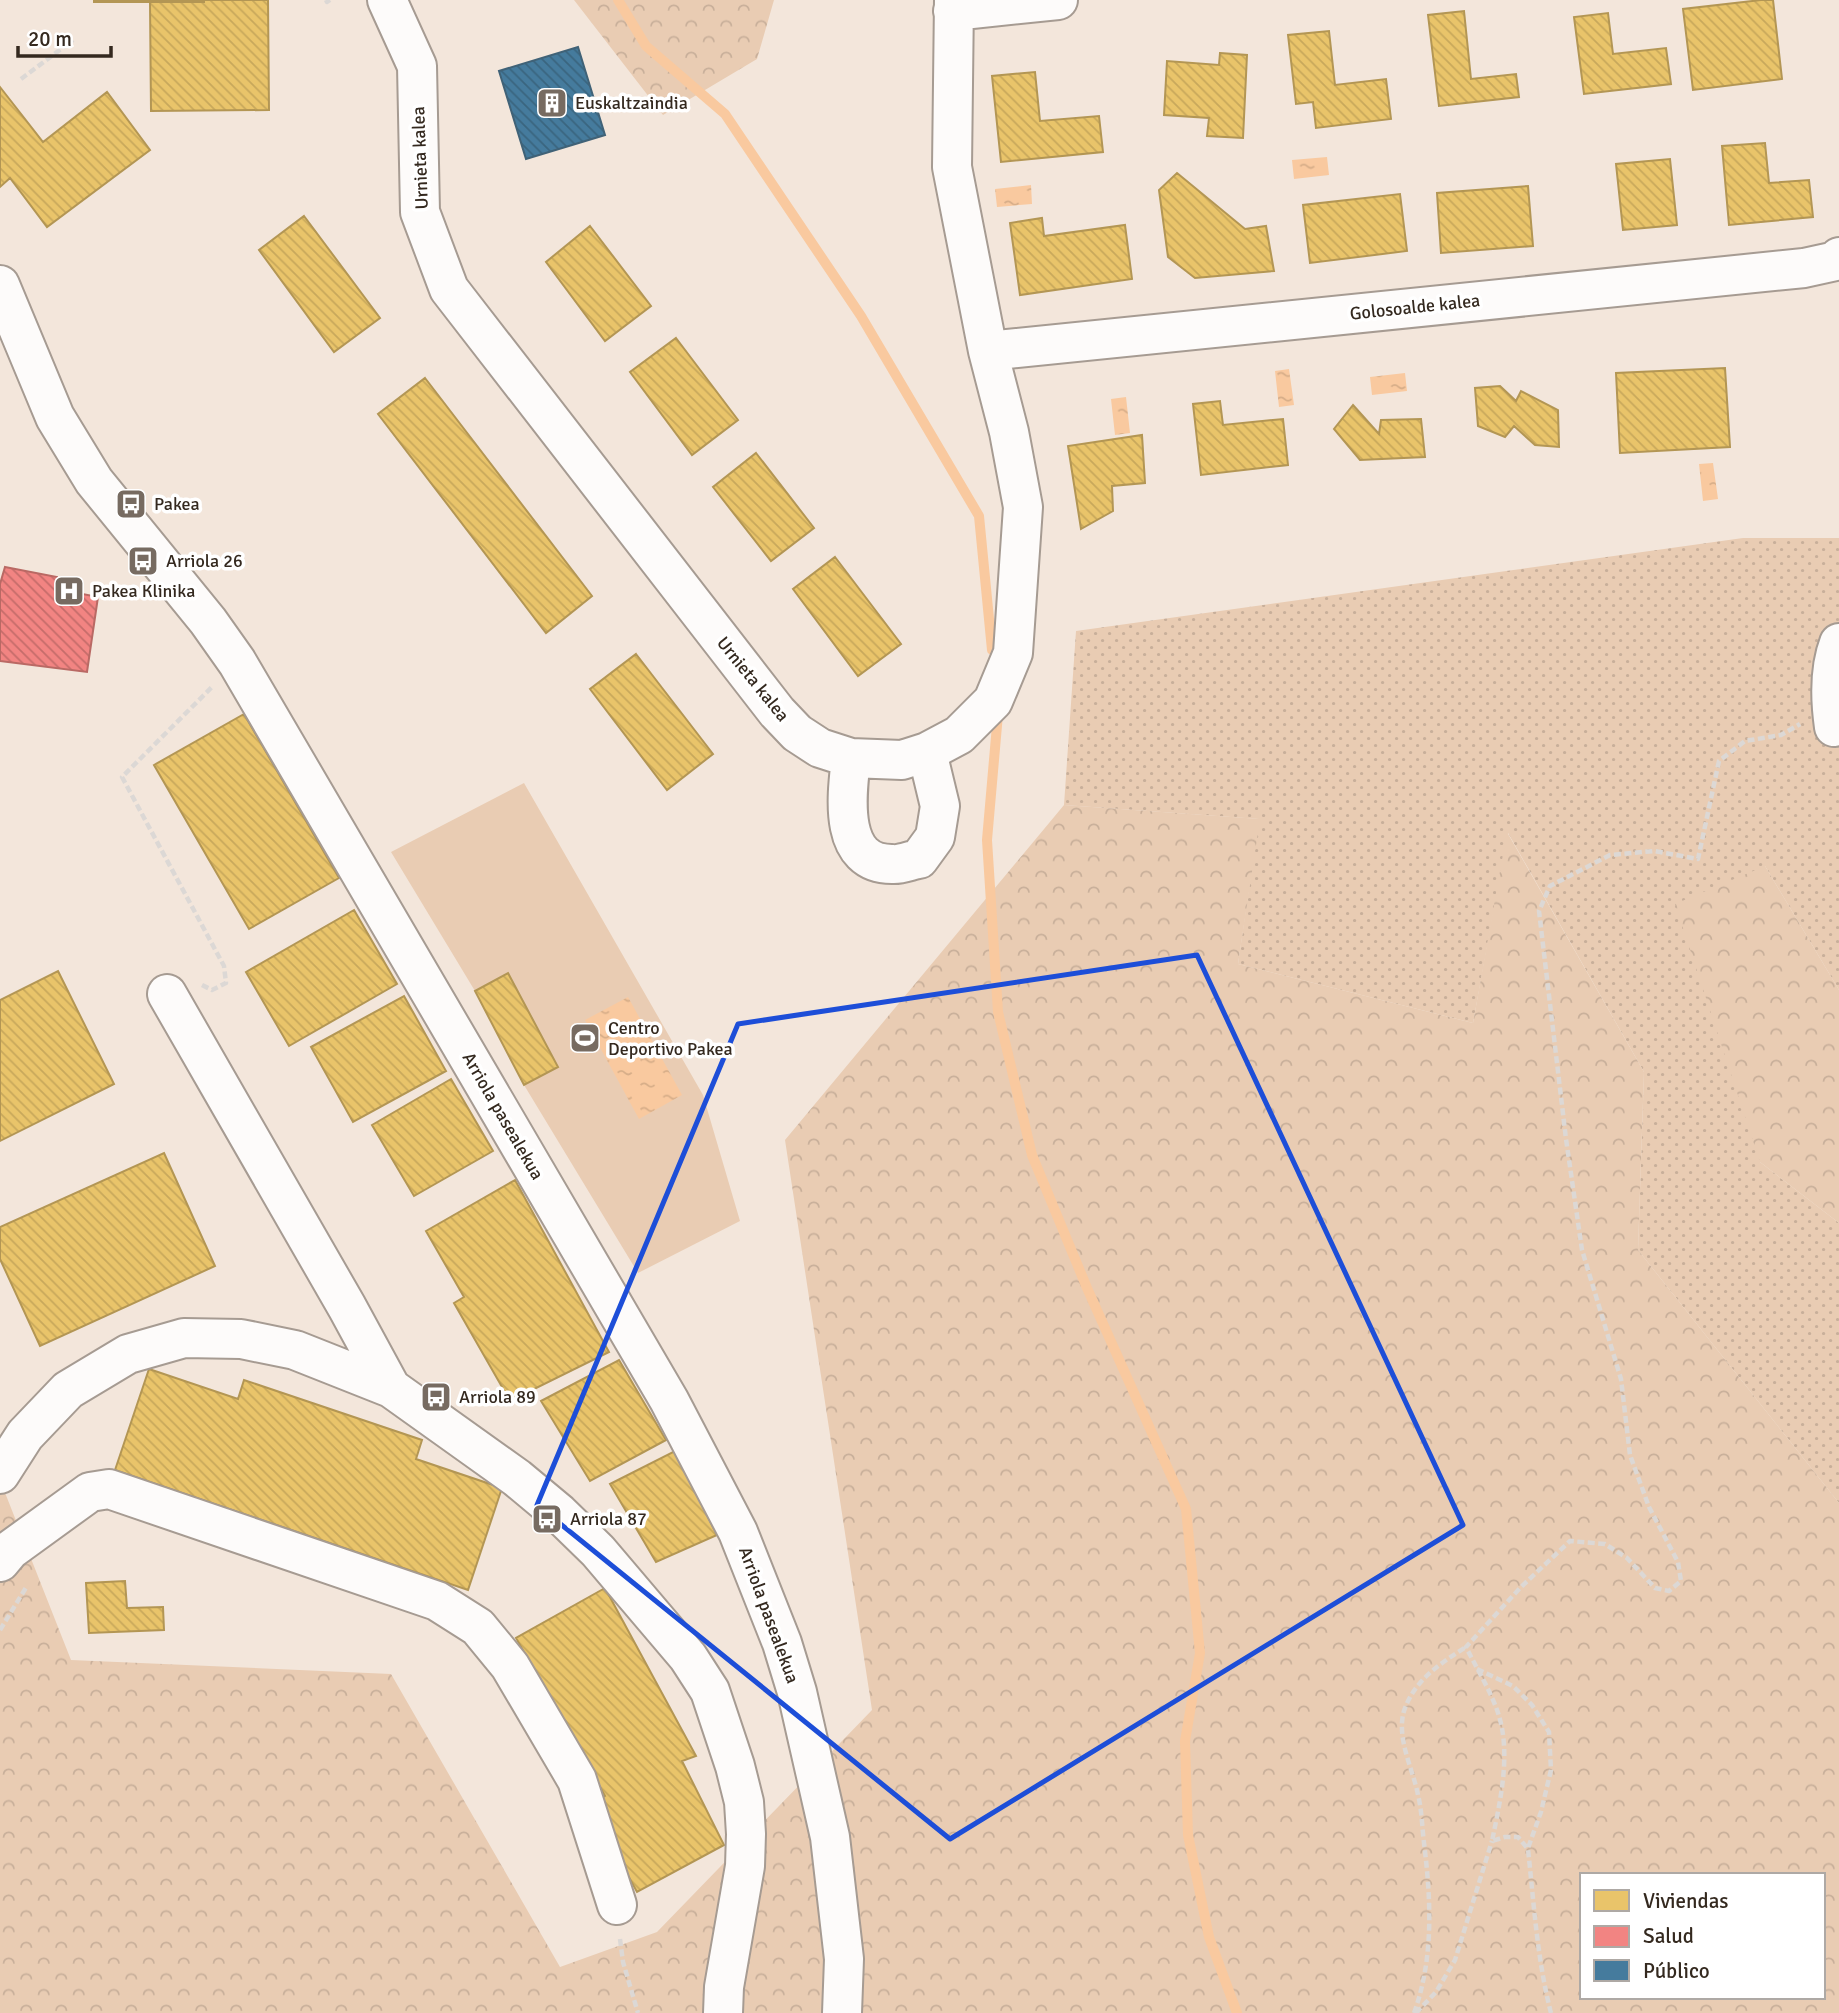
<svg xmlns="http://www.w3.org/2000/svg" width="1839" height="2013" viewBox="0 0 1839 2013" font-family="Signika,sans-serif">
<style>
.grass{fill:url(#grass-dots)}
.forest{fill:url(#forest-crowns);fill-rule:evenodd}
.pitch{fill:#e9ccb3}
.water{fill:url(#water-ripples)}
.homes{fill:url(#homes-back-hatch);stroke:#b39654;stroke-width:2}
.health{fill:url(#health-back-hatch);stroke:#b96964;stroke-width:2}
.public{fill:url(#public-back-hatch);stroke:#406277;stroke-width:2}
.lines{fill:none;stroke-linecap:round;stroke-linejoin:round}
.stream{stroke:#f9c99f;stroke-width:10}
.minor-casing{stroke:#a69b92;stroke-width:42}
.path{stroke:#dcd8d5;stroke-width:4.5;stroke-dasharray:7 3.5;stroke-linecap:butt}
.minor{stroke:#fdfbfa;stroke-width:38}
.marked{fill:none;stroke:#1d4ed8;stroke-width:5;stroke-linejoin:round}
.labels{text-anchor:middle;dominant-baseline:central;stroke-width:7;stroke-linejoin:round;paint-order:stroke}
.poi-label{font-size:18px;fill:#34291f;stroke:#fff;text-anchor:start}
.street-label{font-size:18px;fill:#34291f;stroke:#fff}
</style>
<defs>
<pattern id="grass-dots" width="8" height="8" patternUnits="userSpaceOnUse" patternTransform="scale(1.75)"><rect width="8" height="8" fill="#e9ccb3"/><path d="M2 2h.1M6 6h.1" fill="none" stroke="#c8af9a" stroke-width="1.8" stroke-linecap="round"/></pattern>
<pattern id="forest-crowns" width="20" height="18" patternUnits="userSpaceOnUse" patternTransform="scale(1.75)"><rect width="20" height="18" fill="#e9ccb3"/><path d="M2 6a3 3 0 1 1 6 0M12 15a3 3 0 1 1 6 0" fill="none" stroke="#c8af9a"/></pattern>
<pattern id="water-ripples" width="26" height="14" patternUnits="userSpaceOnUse" patternTransform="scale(1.75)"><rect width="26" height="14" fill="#f9c99f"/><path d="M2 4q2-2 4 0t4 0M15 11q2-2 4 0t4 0" fill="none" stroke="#d6ad88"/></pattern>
<pattern id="homes-back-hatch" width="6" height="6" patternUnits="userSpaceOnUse" patternTransform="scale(1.75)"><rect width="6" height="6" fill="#e9c46a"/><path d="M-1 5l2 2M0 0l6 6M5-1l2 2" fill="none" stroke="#c8a85b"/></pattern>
<pattern id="health-back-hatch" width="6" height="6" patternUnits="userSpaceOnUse" patternTransform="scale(1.75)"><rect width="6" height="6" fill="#f28482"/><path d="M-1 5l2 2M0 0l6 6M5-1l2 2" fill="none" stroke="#c56c6a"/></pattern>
<pattern id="public-back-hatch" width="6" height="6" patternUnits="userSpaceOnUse" patternTransform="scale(1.75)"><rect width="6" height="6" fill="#457b9d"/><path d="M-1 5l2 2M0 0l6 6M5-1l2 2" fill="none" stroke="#3a657f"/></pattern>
</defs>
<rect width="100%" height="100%" fill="#f3e6db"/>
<path class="grass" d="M1743 538H1839V990L1765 866 1760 1162 1839 1223V1503L1638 1250 1644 1072 1508 833 1473 1023 1238 964 1259 819 1064 805 1076 631Z"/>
<path class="forest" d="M574 0H774L757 59 663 115Z
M1064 805 1260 819 1238 964 1473 1023 1507 832 1644 1072 1638 1250 1839 1503V2013H0V1480L71 1660 391 1674 560 1967 657 1932 872 1710 785 1140ZM1582 1875H1823V1997H1582Z
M1765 866 1839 990V1223L1760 1162 1675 904Z"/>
<path class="pitch" d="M524 783 703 1095 740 1221 638 1273 524 1085 475 991 391 852Z"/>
<path class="water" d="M1327 157 1329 175 1294 179 1292 160Z
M1031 185 1032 204 997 207 995 189Z
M1289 369 1294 405 1279 407 1275 371Z
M1405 373 1407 391 1372 395 1370 377Z
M1126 397 1130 433 1115 435 1111 399Z
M1713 463 1718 499 1703 501 1699 464Z
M628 997 682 1095 639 1119 585 1020Z"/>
<path class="homes" d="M94 0H204V2H94Z
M204 0H268L269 110 151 111 150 2H204Z
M1761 0H1773L1782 79 1693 90 1683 9Z
M1464 11 1471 79 1516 74 1519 97 1439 106 1428 15Z
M1608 13 1613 54 1666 48 1671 84 1584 94 1574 17Z
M1329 31 1335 85 1386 79 1391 119 1316 128 1313 102 1296 104 1288 35Z
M1220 53 1247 55 1243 138 1207 136 1209 118 1164 115 1167 61 1219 65Z
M1035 72 1040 121 1099 116 1103 152 1001 162 992 76Z
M0 87 43 142 107 92 150 150 47 227 10 178 0 187Z
M1765 143 1769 183 1809 180 1813 217 1729 225 1722 146Z
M1670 159 1677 225 1623 230 1616 164Z
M1177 173 1245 229 1266 226 1274 271 1195 278 1168 257 1159 190Z
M1528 186 1533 246 1441 253 1437 193Z
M1400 194 1407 251 1310 263 1303 205Z
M304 216 380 318 334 352 259 250Z
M1042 218 1044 236 1125 225 1132 279 1020 295 1010 223Z
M590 226 651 306 605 341 546 262Z
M676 338 738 420 692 455 630 372Z
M1725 368 1730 447 1620 453 1616 373Z
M425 378 592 596 546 633 378 414Z
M1500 386 1516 401 1521 391 1558 410 1559 447 1535 445 1514 426 1505 437 1478 426 1475 388Z
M1220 401 1223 425 1283 419 1288 465 1201 475 1193 404Z
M1353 405 1379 434 1381 420 1421 419 1425 457 1360 460 1334 429Z
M1142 435 1145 483 1112 486 1113 511 1081 529 1068 446Z
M756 453 814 528 771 561 713 487Z
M835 557 901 644 858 676 793 589Z
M636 654 713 754 667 790 590 689Z
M244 714 339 878 249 929 154 765Z
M354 910 397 984 289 1046 246 972Z
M58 971 114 1084 0 1141V1000Z
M508 973 558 1067 524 1085 475 991Z
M404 996 446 1071 353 1122 311 1047Z
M451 1079 493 1151 414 1196 372 1125Z
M164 1153 215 1266 40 1346 0 1259V1227Z
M515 1180 609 1352 510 1401 454 1303 464 1297 426 1231Z
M619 1360 666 1440 590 1481 541 1401Z
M149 1369 238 1399 244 1380 422 1440 416 1459 502 1488 468 1590 115 1470Z
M675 1451 717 1535 656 1562 610 1484Z
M125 1581 127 1608 163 1607 164 1630 89 1633 86 1583Z
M605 1588 696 1756 682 1761 724 1845 637 1892 590 1806 605 1796 516 1638Z"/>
<path class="health" d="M5 567 57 577V589L98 597 87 672 0 661V584Z"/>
<path class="public" d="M578 47 605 135 526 159 499 71Z"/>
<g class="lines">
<path class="stream" d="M618 0 646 46 725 114 861 316 979 516 992 650
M998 714 987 840 998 1012 1032 1155 1087 1288 1186 1509 1200 1653 1185 1741 1188 1835 1209 1937 1237 2013"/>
<g class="minor-casing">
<path id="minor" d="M387 0 417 66 420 212 449 289 777 712 797 733 820 748 851 758 902 760 927 752 959 735 993 701 1013 653 1023 507 1009 432 988 351 952 167 954 0
M953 11 1058 0
M0 285 55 417 94 481 208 621 237 662 669 1400 738 1532 782 1643 797 1692 830 1837 844 1959 842 2013
M988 351 1804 268 1836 261 1839 257
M1834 727C1830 699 1829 669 1839 643
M851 758C847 794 837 864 892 864 901 865 911 860 919 859L935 837 940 806 927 752
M167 994 347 1307 391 1388
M0 1474 25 1435 68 1390 128 1354 184 1338 241 1339 295 1350 391 1388 517 1478 559 1513 598 1551 688 1657 710 1691 735 1766 744 1802 746 1834 745 1866 724 1987 723 2013
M0 1562 10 1550 90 1492 109 1489 437 1601 478 1627 510 1666 577 1780 617 1905"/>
</g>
<path class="path" d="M326 0 327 2 330 0
M21 79 73 40
M202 985 212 990 226 983 224 966 122 777 212 687
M0 1630 27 1586
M1477 1669 1513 1686 1532 1705 1549 1732 1551 1770 1541 1812 1528 1848
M620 1939 623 1962 638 2013
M1414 2013C1434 1958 1431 1900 1424 1843 1422 1827 1422 1811 1418 1795 1413 1769 1396 1738 1404 1711 1414 1680 1441 1663 1466 1647
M1416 2013 1436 1992 1455 1960 1492 1841
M1551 2013C1537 1959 1534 1904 1528 1849L1518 1837H1505L1492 1841C1500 1802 1511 1756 1499 1716 1492 1693 1477 1669 1466 1647L1521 1587 1570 1541 1605 1544 1627 1558 1655 1588 1669 1591 1681 1581 1678 1562 1649 1507 1630 1455 1621 1379 1582 1250 1566 1139 1539 911 1550 886 1610 855 1654 851 1698 859 1719 761 1745 741 1781 735 1800 724"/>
<use href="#minor" class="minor"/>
</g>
<path class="marked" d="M1197 955 1463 1525 950 1839 537 1505 738 1024Z"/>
<defs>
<g id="building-square" transform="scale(1.575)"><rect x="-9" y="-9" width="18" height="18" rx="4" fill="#776b61" stroke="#fff"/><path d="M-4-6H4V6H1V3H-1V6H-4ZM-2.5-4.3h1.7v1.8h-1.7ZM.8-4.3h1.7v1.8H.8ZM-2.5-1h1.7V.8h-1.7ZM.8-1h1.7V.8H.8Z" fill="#fff"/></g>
<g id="bus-square" transform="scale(1.575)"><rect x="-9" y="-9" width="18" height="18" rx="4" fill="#776b61" stroke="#fff"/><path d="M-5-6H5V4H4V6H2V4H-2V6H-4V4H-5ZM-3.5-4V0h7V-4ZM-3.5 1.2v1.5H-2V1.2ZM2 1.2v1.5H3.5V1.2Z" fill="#fff"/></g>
<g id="hospital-square" transform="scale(1.575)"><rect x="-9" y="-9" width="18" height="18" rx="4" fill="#776b61" stroke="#fff"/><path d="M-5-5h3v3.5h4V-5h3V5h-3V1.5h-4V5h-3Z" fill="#fff"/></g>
<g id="stadium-square" transform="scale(1.575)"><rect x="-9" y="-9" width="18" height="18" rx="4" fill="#776b61" stroke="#fff"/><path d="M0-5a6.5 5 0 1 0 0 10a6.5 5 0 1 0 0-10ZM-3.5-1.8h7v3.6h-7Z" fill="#fff"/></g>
</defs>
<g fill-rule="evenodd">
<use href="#building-square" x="552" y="103"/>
<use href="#bus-square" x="131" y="504"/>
<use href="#bus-square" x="143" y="561"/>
<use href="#hospital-square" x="69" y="591"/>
<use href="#stadium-square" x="585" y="1038"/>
<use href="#bus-square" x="436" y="1397"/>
<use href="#bus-square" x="547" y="1519"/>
</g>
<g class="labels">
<g class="poi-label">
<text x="575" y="103">Euskaltzaindia</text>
<text x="154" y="504">Pakea</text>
<text x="166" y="561">Arriola 26</text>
<text x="92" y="591">Pakea Klinika</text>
<text x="608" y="1028">Centro<tspan x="608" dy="21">Deportivo Pakea</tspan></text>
<text x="459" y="1397">Arriola 89</text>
<text x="570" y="1519">Arriola 87</text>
</g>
<g class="street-label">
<text transform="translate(420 158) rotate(-92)">Urnieta kalea</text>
<text transform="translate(1415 307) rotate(-6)">Golosoalde kalea</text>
<text transform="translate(753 679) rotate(51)">Urnieta kalea</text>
<text transform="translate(503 1116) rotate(60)">Arriola pasealekua</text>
<text transform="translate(769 1615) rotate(70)">Arriola pasealekua</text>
</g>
</g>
<rect x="1580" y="1873" width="245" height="126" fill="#ffffff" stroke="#aea9a5" stroke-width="2"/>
<rect x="1594" y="1890" width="35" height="21" fill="#e9c46a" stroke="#aea9a5" stroke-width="2"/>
<text x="1643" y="1908" font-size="21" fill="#34291f">Viviendas</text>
<rect x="1594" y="1926" width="35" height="21" fill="#f28482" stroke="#aea9a5" stroke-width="2"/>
<text x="1643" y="1943" font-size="21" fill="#34291f">Salud</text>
<rect x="1594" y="1960" width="35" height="21" fill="#457b9d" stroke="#aea9a5" stroke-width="2"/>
<text x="1643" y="1978" font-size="21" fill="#34291f">Público</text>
<path d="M18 46v10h93v-10" fill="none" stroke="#34291f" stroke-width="3.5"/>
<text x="28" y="46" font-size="21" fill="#34291f" stroke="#ffffff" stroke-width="5" paint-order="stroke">20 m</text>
</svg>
